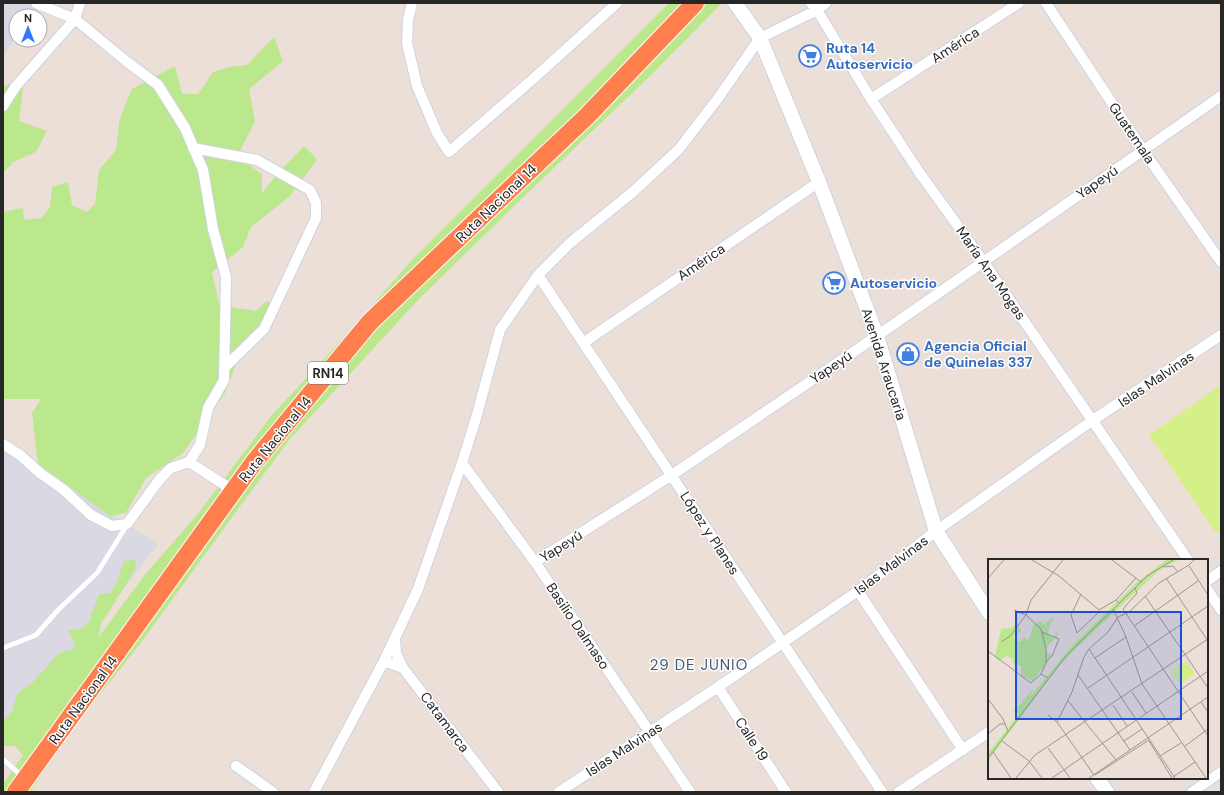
<svg xmlns="http://www.w3.org/2000/svg" width="1224" height="795" viewBox="0 0 1224 795" font-family="'DM Sans',sans-serif">
<style>
.industrial{fill:#dad8e2}
.green{fill:#bbe78d}
.pitch{fill:#d5f088}
.lines{fill:none;stroke-linecap:round;stroke-linejoin:round}
.lane-casing{stroke:#ccd4e2;stroke-width:6}
.street-casing{stroke:#ccd4e2;stroke-width:12}
.secondary-casing{stroke:#ccd4e2;stroke-width:16}
.highway-casing{stroke:#fff;stroke-width:20}
.lane{stroke:#fff;stroke-width:5}
.street{stroke:#fff;stroke-width:10}
.secondary{stroke:#fff;stroke-width:14}
.highway{stroke:#ff7e4e;stroke-width:18}
.labels{text-anchor:middle;dominant-baseline:central;stroke-width:3;stroke-linejoin:round;paint-order:stroke}
.shield{fill:#fff;stroke:#686868;stroke-width:1}
.shield-label{font-size:13px;font-weight:bold;fill:#272727}
.street-label{font-size:14px;fill:#272727;stroke:#fff}
.shop-label{font-size:14px;font-weight:bold;fill:#366cbe;stroke:#fff;text-anchor:start}
.neighbourhood-label{font-size:15px;letter-spacing:1px;fill:#44577a;stroke:#fff}
.inset-road{fill:none;stroke:#9d9591;stroke-width:1}
.view{fill:#1d4ed8;fill-opacity:0.15;stroke:#1d4ed8;stroke-width:2}
.inset-edge{fill:none;stroke:#272727;stroke-width:2}
</style>
<rect width="100%" height="100%" fill="#ebdfd7"/>
<path class="industrial" d="M3 3H42L32 16H16V38L3 56Z
M3 446 158 544 3 744Z"/>
<path class="green" d="M669 3H722L652 74 512 208 419 299 290 439 238 509 140 644 70 732 30 792H3V784L23 755 15 746H3V721L12 712 17 694 34 681 59 653 72 650 75 643 68 631 82 628 89 622 99 594 110 593 116 584 124 561 135 560 136 568 101 624 98 638 144 576 200 511 272 415 349 332 411 261Z
M274 37 283 61 249 89 255 121 238 155 262 175V193L279 172 304 146 317 159 290 196 251 227 243 247 212 272 219 305 256 311 267 301 277 307 243 346 225 393 183 453 146 478 126 513 110 516 38 464 32 413 41 399H5L3 398V212L23 208 24 220 42 218 50 207 52 187 68 182 72 205 87 212 95 204 99 170 116 150 120 118 132 89 175 66 182 94H198L213 72 230 67 247 65Z
M24 79 19 121 47 131 36 152 13 162 3 173V86Z"/>
<path class="pitch" d="M1221 385V529L1216 533 1149 435Z"/>
<g class="lines">
<g class="lane-casing">
<path id="lane" d="M3 648 36 635 58 610 97 573 127 525
M3 759 23 777"/>
</g>
<g class="street-casing">
<path id="street" d="M36 3 75 19 126 61 158 85 185 128 203 170 213 229 226 277 224 380 208 408 200 445 189 462 234 491
M412 3 408 20 407 43 417 86 437 133 449 152 533 79 617 3
M811 3 817 10 871 99 919 172 983 261 1188 560
M1046 3 1143 150 1221 262
M871 99 1019 3
M3 106 16 86 75 19 80 3
M193 148 257 160 310 190 316 203V218L264 329 224 368
M538 275 882 792
M583 343 819 182
M3 444 20 455 40 473 64 490 91 515 112 526 127 524 160 479 171 468 189 462
M462 463 535 562 690 792
M535 562 672 475 877 336 1221 96
M1207 581 1221 571
M1207 589 1221 610
M858 591 963 750
M395 638 396 653 403 668
M384 661 403 668 498 792
M718 687 786 792
M236 766 273 792
M314 792 384 661 418 589 462 463 476 418 500 330 538 275 570 243 634 191 679 149 716 101 760 38 817 10 826 3
M559 792 718 687 858 591 936 531 1093 420 1221 335
M899 792 989 732
M1192 792 1221 772"/>
</g>
<g class="secondary-casing">
<path id="secondary" d="M735 3 760 38 819 182 877 336 936 531 989 613
M1097 778 1107 792"/>
</g>
<g class="highway-casing">
<path id="highway" d="M16 792 255 461 370 322 587 116 695 3"/>
</g>
<use href="#lane" class="lane"/>
<use href="#street" class="street"/>
<use href="#secondary" class="secondary"/>
<use href="#highway" class="highway"/>
</g>
<defs>
<g id="supermarket-ring" transform="scale(1.15)"><circle r="9.5" fill="#fff" stroke="#3f7fe0" stroke-width="1.5"/><path d="M-6-5.5h2.5l.6 2H6L4.5 2H-2.5L-4.4-4H-6ZM-1.5 3.2a1.3 1.3 0 1 0 .1 0ZM3 3.2a1.3 1.3 0 1 0 .1 0Z" fill="#3f7fe0"/></g>
<g id="shop-ring" transform="scale(1.15)"><circle r="9.5" fill="#fff" stroke="#3f7fe0" stroke-width="1.5"/><path d="M-5-2.5h2.3a2.7 3.5 0 0 1 5.4 0H5L5.5 6h-11ZM-1.5-2.5h3a1.5 2.3 0 0 0-3 0Z" fill="#3f7fe0"/></g>
</defs>
<g fill-rule="evenodd">
<use href="#supermarket-ring" x="810" y="56"/>
<use href="#supermarket-ring" x="834" y="283"/>
<use href="#shop-ring" x="908" y="354"/>
</g>
<g class="labels">
<rect class="shield" x="308" y="362" width="40" height="22" rx="3"/>
<g class="shield-label">
<text x="328" y="373">RN14</text>
</g>
<g class="street-label">
<text transform="translate(955 45) rotate(-33)">América</text>
<text transform="translate(1132 133) rotate(56)">Guatemala</text>
<text transform="translate(1097 182) rotate(-35)">Yapeyú</text>
<text transform="translate(496 203) rotate(-44)">Ruta Nacional 14</text>
<text transform="translate(701 262) rotate(-34)">América</text>
<text transform="translate(991 273) rotate(55)">María Ana Mogas</text>
<text transform="translate(884 364) rotate(72)">Avenida Araucaria</text>
<text transform="translate(831 367) rotate(-34)">Yapeyú</text>
<text transform="translate(1156 379) rotate(-34)">Islas Malvinas</text>
<text transform="translate(275 439) rotate(-51)">Ruta Nacional 14</text>
<text transform="translate(710 533) rotate(57)">López y Planes</text>
<text transform="translate(561 546) rotate(-32)">Yapeyú</text>
<text transform="translate(891 565) rotate(-37)">Islas Malvinas</text>
<text transform="translate(578 626) rotate(56)">Basilio Dalmaso</text>
<text transform="translate(83 700) rotate(-54)">Ruta Nacional 14</text>
<text transform="translate(445 722) rotate(53)">Catamarca</text>
<text transform="translate(752 739) rotate(57)">Calle 19</text>
<text transform="translate(624 749) rotate(-33)">Islas Malvinas</text>
</g>
<g class="shop-label">
<text x="826" y="48">Ruta 14<tspan x="826" dy="16">Autoservicio</tspan></text>
<text x="850" y="283">Autoservicio</text>
<text x="924" y="346">Agencia Oficial<tspan x="924" dy="16">de Quinelas 337</tspan></text>
</g>
<g class="neighbourhood-label">
<text x="699" y="665">29 DE JUNIO</text>
</g>
</g>
<g transform="translate(988 559)">
<rect width="220" height="220" fill="#ebdfd7"/>
<path d="M178 1H190L171 11 84 93 67 112 0 202V194L31 155 24 151 28 150 46 129 42 138 83 88 147 25ZM65 58 66 61 62 65 60 74 64 79 69 73 71 75 57 90 58 94 65 95 45 122 33 116V107L25 105V100L19 97 11 102 7 98 13 70 22 69 31 64V69L34 71 25 78 31 83 37 78 40 82 46 65 52 62 55 66Z" fill="#bbe78d"/>
<path d="M198 102 207 115 192 125 183 112Z" fill="#d5f088"/>
<path class="inset-road" d="M44 1 71 17 111 51 128 41 131 44M124 1 153 23M201 7 220 36M176 8 185 7 189 12M0 19 16 1M178 19 220 82M147 29 149 34 135 50 220 177M93 35 83 56 89 74 112 52M157 37 220 129M128 41 148 19M125 50 138 78 154 125 218 219M26 51 38 56 53 70 58 90V104L53 115 60 119M146 67 210 22M54 73 71 80 64 97 58 103M13 83 22 77 38 56 43 41 75 1M101 90 187 219M0 92 43 124 53 115M107 99 138 78M90 116 142 191M100 129 220 47M144 133 158 154M0 140 15 160 20 172M80 142 128 201M213 143 220 153M125 146 139 167M60 156 69 163 106 216M69 163 84 133 96 98 101 90 120 73 130 58 141 53 171 24 201 6 206 1M1 174 12 165H17M14 182 41 202 54 219M136 182 154 170M161 182 184 219M197 187 220 170M60 189 82 219M5 193 23 219M172 197 193 184M0 199 78 97 159 17 185 1M107 216 161 181M185 218 207 203M28 219 47 196 220 80M64 219 220 112M101 219 220 138"/>
<path class="view" d="M28 53H193V160H28Z"/>
<rect width="220" height="220" class="inset-edge"/>
</g>
<rect width="1224" height="795" fill="none" stroke="#272727" stroke-width="8"/>
<g transform="translate(28 28)"><circle r="19" fill="#ffffff" stroke="#a9a9a9"/>
<path d="M0-3L7 15L0 10L-7 15Z" fill="#3078ff"/>
<text y="-6" font-size="11" font-weight="bold" text-anchor="middle" fill="#272727">N</text>
</g>
</svg>
